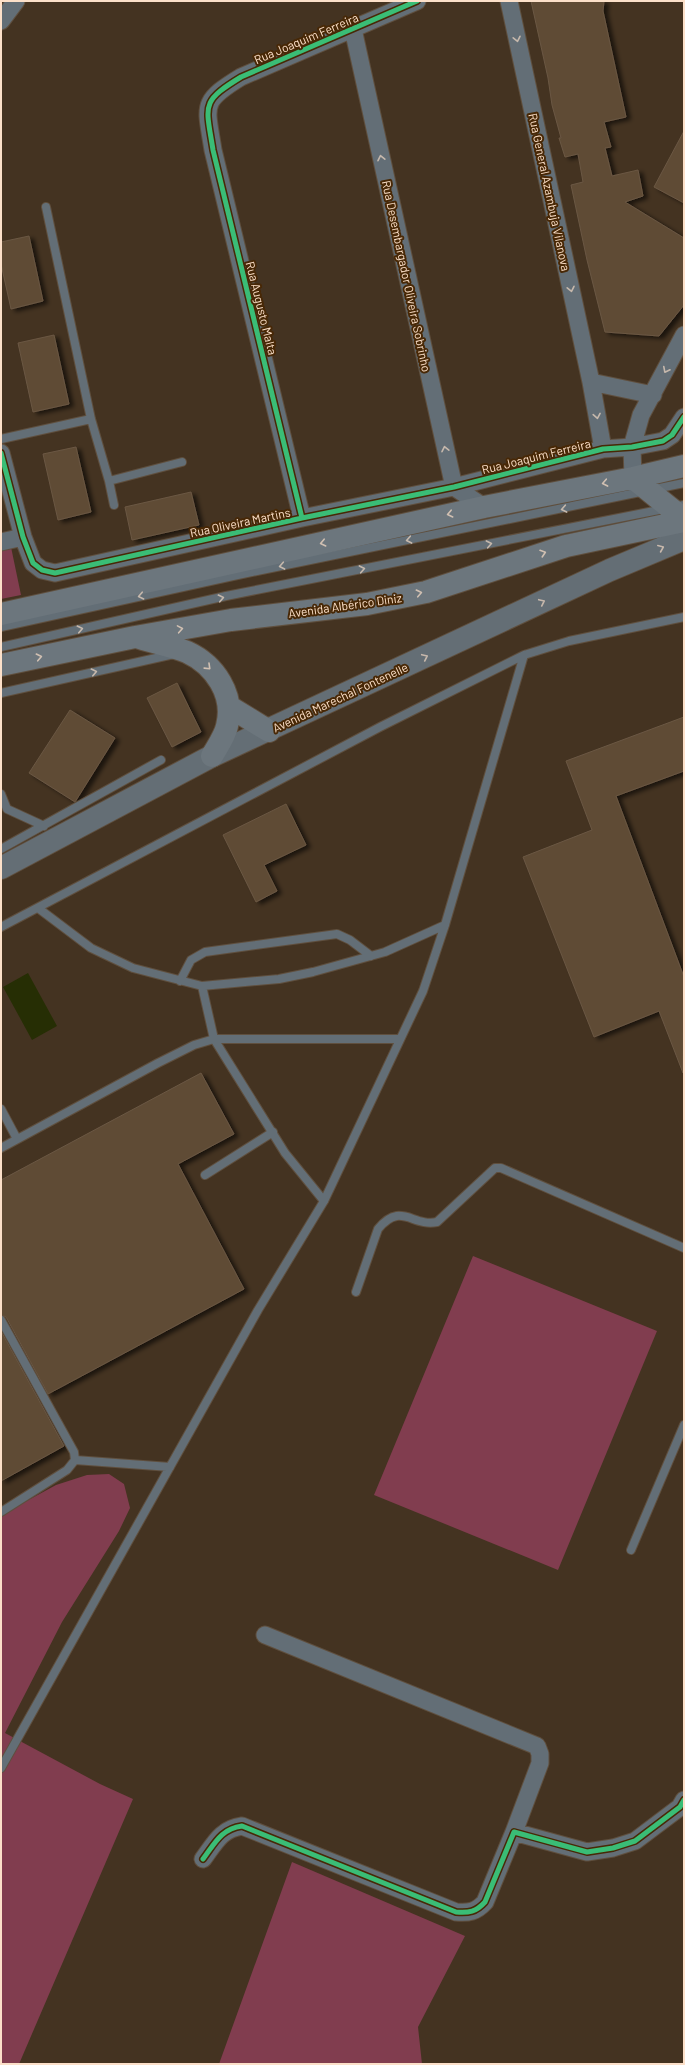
<svg xmlns="http://www.w3.org/2000/svg" width="685" height="2065" viewBox="0 0 685 2065" font-family="Barlow,sans-serif">
<style>
.green{fill:#813d4f}
.water{fill:#262e04}
.building{fill:#5e4c36;stroke:#6b5743;filter:url(#shadow)}
.lines{fill:none;stroke-linecap:round;stroke-linejoin:round}
.service-casing{stroke:#5f4f3e;stroke-width:10}
.minor-casing{stroke:#5f4f3e;stroke-width:19}
.secondary-casing{stroke:#5f4f3e;stroke-width:24}
.primary-casing{stroke:#5f4f3e;stroke-width:24}
.service{stroke:#636e76;stroke-width:8}
.minor{stroke:#636e76;stroke-width:17}
.secondary{stroke:#646e75;stroke-width:22}
.primary{stroke:#6c767d;stroke-width:22}
.cycleway-casing{stroke:#482806;stroke-width:8}
.cycleway{stroke:#3abd76;stroke-width:5}
.oneway{stroke:#c6b8ac}
.oneway2{stroke:#d1c0b2}
.oneway3{stroke:#c7b8ac}
.labels{text-anchor:middle;dominant-baseline:central;stroke-width:4;stroke-linejoin:round;paint-order:stroke}
.street-label{font-size:12px;fill:#fce0c9;stroke:#482806}
</style>
<defs>
<filter id="shadow"><feDropShadow dx="4.5" dy="2.5" stdDeviation="2" flood-color="#0009"/></filter>
</defs>
<rect width="100%" height="100%" fill="#443321"/>
<path class="green" d="M11 547 21 595 1 599V550Z
M473 1256 657 1331 558 1570 374 1495Z
M109 1474 124 1484 130 1508 119 1531 62 1622 5 1733 100 1784 133 1799 19 2064H1V1515L56 1485 87 1475Z
M292 1862 465 1936 418 2027 422 2064H219Z"/>
<path class="water" d="M28 973 57 1026 32 1040 3 987Z"/>
<path class="building" d="M531 1H604L603 11 626 117 604 122 611 147 605 148 612 176 638 170 643 196 625 202 684 238V305L659 336 605 332 587 260 571 185 583 182 578 154 565 157 559 138H561L552 105 548 78Z
M684 131V203L654 187Z
M29 236 43 301 11 309 1 264V242Z
M54 335 69 404 33 412 18 343Z
M76 447 91 512 58 520 43 454Z
M191 492 199 525 132 540 125 507Z
M177 683 201 732 172 747 147 698Z
M70 710 115 738 75 802 29 773Z
M684 717V771L616 796 684 977 683 1073 659 1011 594 1037 523 857 592 830 566 761Z
M286 804 306 845 264 865 277 891 256 902 223 835Z
M201 1073 234 1134 178 1164 244 1289 48 1394 6 1317 1 1315V1180Z
M1 1331 64 1446 1 1481Z"/>
<g class="lines">
<g class="service-casing">
<path id="service" d="M46 207 91 419 109 481 114 505
M1 439 91 419
M109 481 182 462
M1 627 233 576 684 483
M1 647 226 596 684 505
M524 655 569 641 684 617
M1 693 174 654
M1 794 7 809 44 826
M1 849 161 760
M38 908 91 948 133 968 202 986 279 979 313 972 385 952 445 925
M1 927 380 727 524 655 445 925 423 991 324 1201 258 1310 1 1768
M180 981 191 960 205 952 337 934 350 940 371 956
M202 986 214 1039 285 1153 324 1201
M1 1109 17 1139
M1 1148 158 1063 194 1045 214 1039H400
M205 1175 273 1132
M356 1292 378 1229C401 1201 412 1227 437 1222L495 1168H501L684 1248
M1 1320 74 1452 75 1460 67 1470 1 1512
M75 1460 170 1467
M631 1550 684 1425"/>
</g>
<g class="minor-casing">
<path id="minor" d="M509 1 591 382 603 449
M1 21 16 1
M353 29 454 487 484 507
M591 382 653 395
M1 453 23 537 33 563 42 570 55 573 302 518 454 487 603 449 632 447 663 441 672 435 684 417
M633 478 632 447 641 415 684 335
M302 518 213 150C206 105 200 102 241 77L417 1
M1 542 23 537
M265 1635 537 1746 540 1754V1763L514 1832
M203 1859C215 1843 221 1829 242 1826L456 1912C469 1913 476 1912 485 1902L514 1832 587 1852 613 1848 635 1841 680 1807 684 1800"/>
</g>
<g class="secondary-casing">
<path id="secondary" d="M1 868 212 756 610 570 684 539"/>
</g>
<g class="primary-casing">
<path id="primary" d="M633 478 684 519
M1 614 484 507 633 478 684 466
M140 638C155 643 172 646 187 652 215 665 235 695 227 726 225 736 217 747 212 756
M1 665 135 637 231 620 367 604 426 592 566 546 684 521
M230 707 269 731"/>
</g>
<use href="#service" class="service"/>
<use href="#minor" class="minor"/>
<use href="#secondary" class="secondary"/>
<use href="#primary" class="primary"/>
<g class="cycleway-casing">
<path id="cycleway" d="M1 453 23 537 33 563 42 570 55 573 302 518 454 487 603 449 632 447 663 441 672 435 684 417
M302 518 213 150C206 105 200 102 241 77L417 1
M203 1859C215 1843 221 1829 242 1826L456 1912C469 1913 476 1912 485 1902L514 1832 587 1852 613 1848 635 1841 680 1807 684 1800"/>
</g>
<use href="#cycleway" class="cycleway"/>
</g>
<defs><path id="oneway-chevron" d="M-2-3.5L2.5 0L-2 3.5" fill="none" stroke-width="1.6" stroke-linecap="round" stroke-linejoin="round"/></defs>
<g class="oneway">
<use href="#oneway-chevron" transform="translate(517 39) rotate(78)"/>
<use href="#oneway-chevron" transform="translate(381 158) rotate(-102)"/>
<use href="#oneway-chevron" transform="translate(571 289) rotate(78)"/>
<use href="#oneway-chevron" transform="translate(666 370) rotate(117)"/>
<use href="#oneway-chevron" transform="translate(597 416) rotate(80)"/>
<use href="#oneway-chevron" transform="translate(445 449) rotate(-102)"/>
<use href="#oneway-chevron" transform="translate(564 509) rotate(169)"/>
<use href="#oneway-chevron" transform="translate(409 540) rotate(169)"/>
<use href="#oneway-chevron" transform="translate(489 544) rotate(-11)"/>
<use href="#oneway-chevron" transform="translate(282 566) rotate(169)"/>
<use href="#oneway-chevron" transform="translate(362 569) rotate(-11)"/>
<use href="#oneway-chevron" transform="translate(141 596) rotate(168)"/>
<use href="#oneway-chevron" transform="translate(221 598) rotate(-12)"/>
<use href="#oneway-chevron" transform="translate(80 629) rotate(-13)"/>
<use href="#oneway-chevron" transform="translate(94 672) rotate(-13)"/>
</g>
<g class="oneway2">
<use href="#oneway-chevron" transform="translate(605 483) rotate(169)"/>
<use href="#oneway-chevron" transform="translate(450 514) rotate(167)"/>
<use href="#oneway-chevron" transform="translate(323 543) rotate(167)"/>
<use href="#oneway-chevron" transform="translate(543 553) rotate(-18)"/>
<use href="#oneway-chevron" transform="translate(419 593) rotate(-12)"/>
<use href="#oneway-chevron" transform="translate(180 629) rotate(-10)"/>
<use href="#oneway-chevron" transform="translate(39 657) rotate(-12)"/>
<use href="#oneway-chevron" transform="translate(208 667) rotate(44)"/>
</g>
<g class="oneway3">
<use href="#oneway-chevron" transform="translate(661 548) rotate(-23)"/>
<use href="#oneway-chevron" transform="translate(542 602) rotate(-25)"/>
<use href="#oneway-chevron" transform="translate(425 657) rotate(-25)"/>
</g>
<g class="labels">
<g class="street-label">
<text transform="translate(306 38) rotate(-23)">Rua Joaquim Ferreira</text>
<text transform="translate(550 192) rotate(78)">Rua General Azambuja Vilanova</text>
<text transform="translate(407 276) rotate(78)">Rua Desembargador Oliveira Sobrinho</text>
<text transform="translate(262 308) rotate(76)">Rua Augusto Malta</text>
<text transform="translate(536 456) rotate(-14)">Rua Joaquim Ferreira</text>
<text transform="translate(240 522) rotate(-12)">Rua Oliveira Martins</text>
<text transform="translate(345 605) rotate(-8)">Avenida Albérico Diniz</text>
<text transform="translate(340 697) rotate(-25)">Avenida Marechal Fontenelle</text>
</g>
</g>
<rect width="685" height="2065" fill="none" stroke="#fce0c9" stroke-width="4"/>
</svg>
